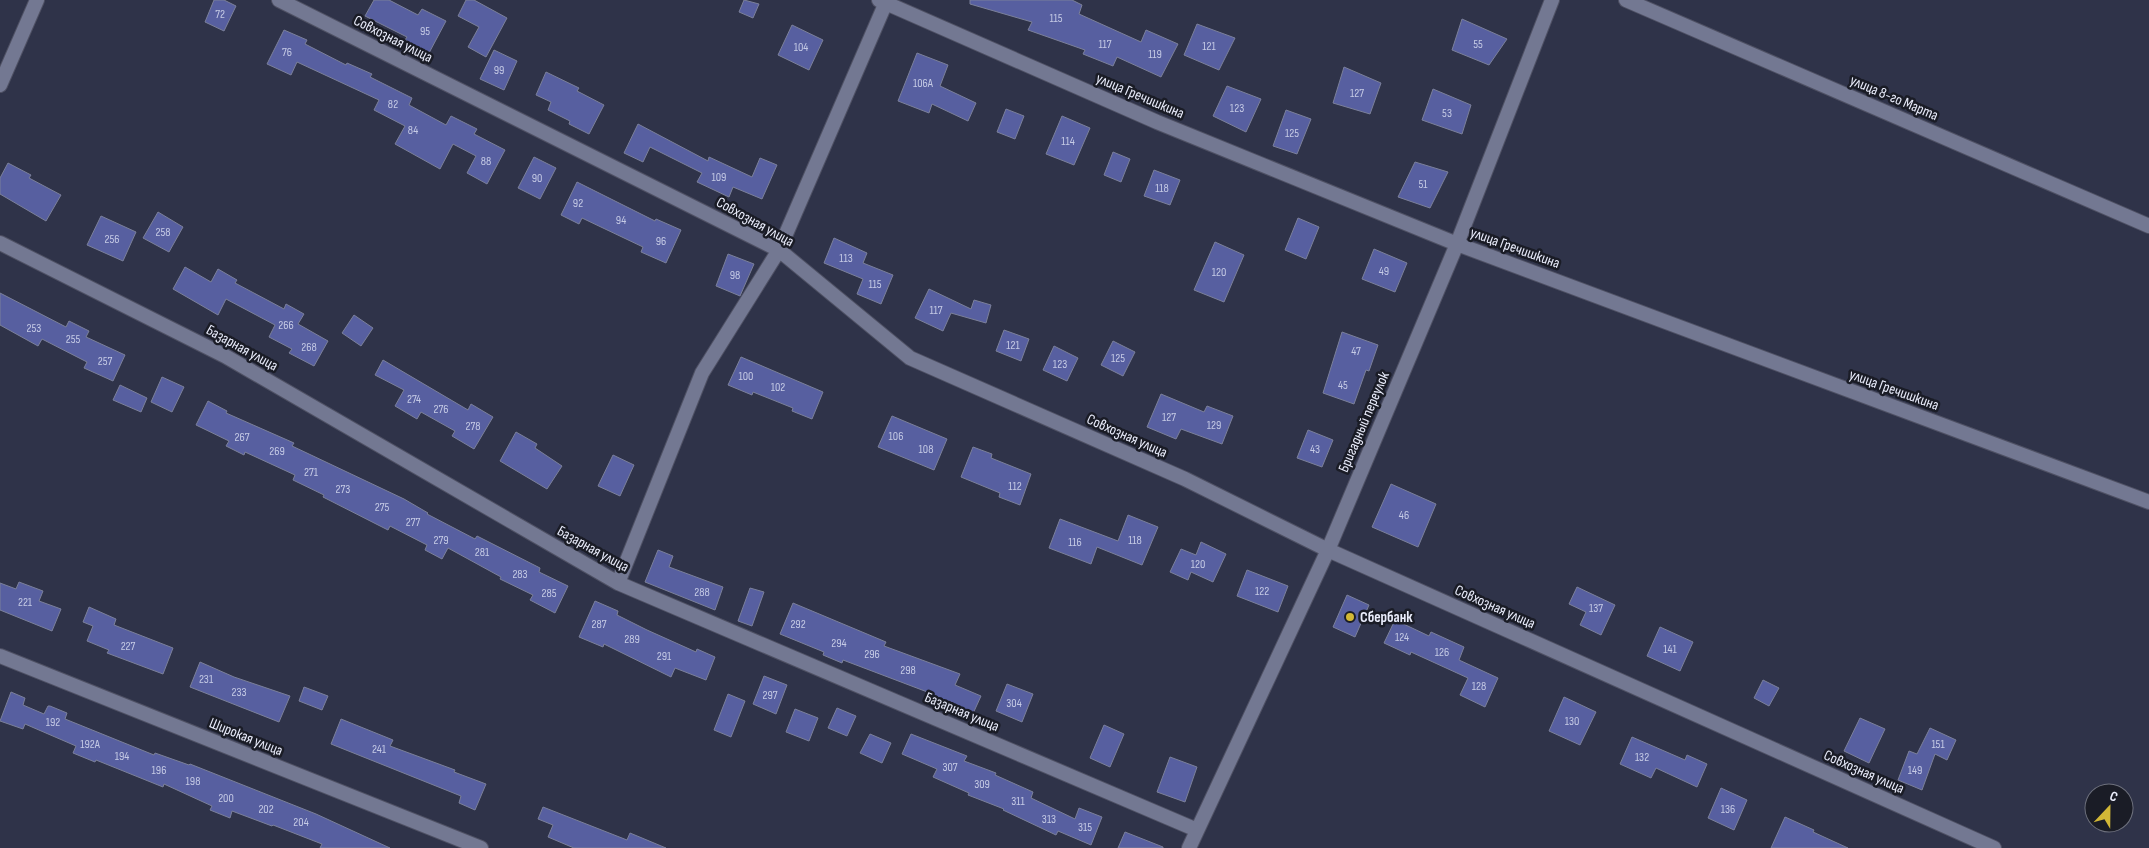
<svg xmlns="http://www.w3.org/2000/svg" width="2149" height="848" viewBox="0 0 2149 848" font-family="'Sofia Sans Condensed',sans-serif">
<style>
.building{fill:#575fa0;stroke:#7b809a}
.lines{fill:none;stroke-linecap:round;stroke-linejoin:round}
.minor-casing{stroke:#4f5164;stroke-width:16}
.minor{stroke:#737892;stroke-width:14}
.poi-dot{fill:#d2b736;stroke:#1a1c26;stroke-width:2}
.labels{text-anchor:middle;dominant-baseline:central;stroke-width:5;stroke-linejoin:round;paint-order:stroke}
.number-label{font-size:12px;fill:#c5cae5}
.street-label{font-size:15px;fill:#eaedfc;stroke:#1a1c26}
.poi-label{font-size:15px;font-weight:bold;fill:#eaedfc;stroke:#1a1c26;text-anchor:start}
</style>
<rect width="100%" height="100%" fill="#2f3349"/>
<path class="building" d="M214 0H224L236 6 224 31 205 22Z
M374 0H389L418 15 422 9 446 21 429 53 405 40 407 37 365 16Z
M466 0H474L507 18 486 57 468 47 479 27 458 16Z
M744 0 759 4 753 18 739 12Z
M970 0H1072L1082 5 1079 14 1141 42 1146 30 1178 44 1161 77 1117 57 1113 66 1083 54 1085 50 1028 30 1032 22 970 4Z
M1462 19 1507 39 1489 65 1452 50Z
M1197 24 1235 38 1219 70 1184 55Z
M792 25 823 40 809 70 778 55Z
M284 30 307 40 305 44 346 65 347 63 372 74 370 77 412 98 409 105 446 125 451 116 477 129 474 134 505 150 487 184 467 173 476 156 453 144 440 169 395 144 405 126 374 110 379 100 297 62 291 75 267 64Z
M494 50 517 61 504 90 480 79Z
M917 53 948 65 940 86 976 103 968 121 932 104 929 113 898 101Z
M1344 67 1381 83 1370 114 1333 103Z
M546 72 579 88 577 91 604 105 589 134 569 124 570 121 548 110 551 102 536 95Z
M1227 86 1261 99 1246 132 1213 116Z
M1433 89 1471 105 1462 134 1422 120Z
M1006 109 1024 116 1015 139 997 132Z
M1286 110 1311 119 1297 154 1273 146Z
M1062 116 1090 128 1074 165 1046 154Z
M638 124 708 161 709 157 752 177 760 158 777 165 762 199 733 187 729 197 697 182 702 173 650 147 643 162 624 153Z
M1113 152 1130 159 1121 182 1104 175Z
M534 157 556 168 540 199 518 188Z
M1415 162 1448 172 1430 208 1398 197Z
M8 163 31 175 29 178 61 195 46 221 0 194V178Z
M1154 170 1180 180 1170 205 1144 196Z
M577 182 655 221 656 219 681 230 666 263 641 252 643 247 582 218 579 224 561 215Z
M158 212 183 227 169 252 143 238Z
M101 216 136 232 123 261 87 245Z
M1298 218 1319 227 1306 259 1285 250Z
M834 238 867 253 863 263 893 275 881 304 857 294 863 279 824 263Z
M1215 242 1244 255 1224 302 1194 290Z
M1374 249 1407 263 1395 292 1362 279Z
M728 254 754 264 740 296 716 286Z
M185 267 211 282 218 269 237 280 235 283 284 309 286 304 304 314 298 324 328 341 314 366 289 353 292 349 269 337 275 325 226 299 218 315 173 289Z
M929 289 971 309 974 300 991 305 986 323 951 313 943 331 915 318Z
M0 293 66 327 69 321 89 331 86 337 125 355 113 381 84 368 87 362 42 339 38 346 0 325Z
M354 315 373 328 361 346 342 333Z
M1004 330 1029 339 1021 361 996 351Z
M1342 332 1378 345 1369 371 1366 370 1354 404 1323 393Z
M1113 341 1135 352 1123 376 1101 365Z
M1054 346 1078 358 1067 381 1043 370Z
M741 357 823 392 812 419 792 411 793 408 753 392 752 395 728 385Z
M383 360 468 410 471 404 493 417 474 449 452 436 455 431 421 412 417 419 395 406 404 390 375 375Z
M162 377 184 387 172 412 151 402Z
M120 385 147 398 141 412 113 400Z
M1161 394 1204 412 1207 406 1233 416 1222 444 1181 429 1176 439 1147 427Z
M208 401 227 411 226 413 294 443 292 446 404 499 428 513 427 514 475 539 477 536 540 568 539 572 568 586 555 613 530 600 533 595 500 579 501 577 448 548 442 559 425 550 427 545 390 526 388 530 323 497 324 495 293 480 295 475 245 452 244 455 226 446 229 441 196 425Z
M892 416 947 439 934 470 878 447Z
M1308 430 1333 440 1322 467 1297 458Z
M516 432 537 444 535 448 562 466 547 489 500 461Z
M973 447 992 454 991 458 1031 474 1020 505 999 497 1000 493 961 477Z
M613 455 634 465 620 496 598 486Z
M1391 484 1436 504 1418 547 1372 527Z
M1128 515 1158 527 1142 565 1097 547 1091 564 1049 548 1060 519 1118 541Z
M1201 542 1226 554 1213 582 1191 572 1188 580 1170 572 1181 549 1196 555Z
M658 550 673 556 669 567 723 587 715 610 645 582Z
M1247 570 1288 586 1278 612 1237 596Z
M19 582 43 591 39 601 61 609 52 631 0 610V583L16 589Z
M1577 587 1615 605 1601 635 1580 625 1586 612 1569 604Z
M750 588 764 592 752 626 738 621Z
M1347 595 1369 605 1355 637 1333 627Z
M595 601 618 611 617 615 647 630 696 652 697 649 715 657 706 680 675 668 671 677 604 644 603 647 579 637Z
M793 603 886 642 884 646 960 674 955 685 981 696 971 718 952 709 954 706 929 695 930 693 843 660 842 663 823 655 824 652 780 634Z
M89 607 116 619 114 625 173 648 163 674 107 653 109 650 87 641 93 626 83 622Z
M1395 620 1429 636 1431 632 1464 647 1459 660 1498 678 1485 707 1460 695 1468 678 1411 652 1410 655 1384 643Z
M1660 627 1693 642 1680 671 1647 656Z
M200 662 234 677 290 696 279 722 190 687Z
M764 676 787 685 776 714 753 704Z
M1763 680 1779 688 1769 706 1754 698Z
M1007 684 1033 694 1022 722 996 711Z
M304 687 328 696 322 710 299 701Z
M11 692 25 698 23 705 44 714 48 706H50L67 713 65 719 154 755 155 753 189 765 190 764 316 814 390 848H320L322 844 273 825 272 826 232 811 230 818 210 810 212 806 164 784 163 787 96 760 95 762 73 753 76 746 25 724 23 729 0 721Z
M728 694 745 701 731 737 714 730Z
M1564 697 1596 712 1580 745 1549 731Z
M837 708 856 716 847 736 828 728Z
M795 709 818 718 809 741 786 732Z
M1860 718 1885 729 1869 763 1844 751Z
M341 719 393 740 390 746 455 770 454 772 486 784 475 810 459 803 461 796 331 744Z
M1104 725 1124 734 1110 767 1090 758Z
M1930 728 1956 740 1947 760 1935 754 1922 790 1898 780 1909 751 1917 754Z
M870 734 891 743 882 763 860 753Z
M911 734 967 756 964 761 996 773 995 775 1033 792 1031 798 1075 819 1079 808 1102 817 1091 845 1058 831 1056 835 1003 810 1004 809 968 795 969 793 933 777 937 769 902 754Z
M1632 737 1685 760 1687 755 1707 764 1697 787 1656 768 1651 778 1620 764Z
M1170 757 1197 767 1185 802 1157 792Z
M1721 788 1747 800 1734 830 1708 818Z
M543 807 627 840 630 833 666 848H574L548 837 553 825 538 819Z
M1785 817 1814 830 1813 832 1848 848H1771Z
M1125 832 1163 847V848H1118Z"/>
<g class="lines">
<g class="minor-casing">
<path id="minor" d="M279 0 779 250 910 358 1185 479 1328 550 1994 848
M879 0 1157 122 1457 244 2149 502
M1626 0 2149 226
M0 85 37 0
M0 243 225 356 618 583 1197 830
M618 583 702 373 779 250 887 0
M0 656 481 848
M1189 848 1328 550 1457 244 1552 0"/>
</g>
<use href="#minor" class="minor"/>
</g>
<circle class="poi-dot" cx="1350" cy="617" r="5"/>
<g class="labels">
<g class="number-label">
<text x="220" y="14">72</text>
<text x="1056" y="18">115</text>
<text x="425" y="31">95</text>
<text x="1105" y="44">117</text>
<text x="1478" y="44">55</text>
<text x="1209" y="46">121</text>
<text x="801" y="47">104</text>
<text x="287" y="52">76</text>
<text x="1155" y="54">119</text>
<text x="499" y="70">99</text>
<text x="923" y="83">106А</text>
<text x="1357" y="93">127</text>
<text x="393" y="104">82</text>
<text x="1237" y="108">123</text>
<text x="1447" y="113">53</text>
<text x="413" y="130">84</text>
<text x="1292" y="133">125</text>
<text x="1068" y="141">114</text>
<text x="486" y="161">88</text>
<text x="719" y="177">109</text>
<text x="537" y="178">90</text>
<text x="1423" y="184">51</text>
<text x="1162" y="188">118</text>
<text x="578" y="203">92</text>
<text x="621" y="220">94</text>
<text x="163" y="232">258</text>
<text x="112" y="239">256</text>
<text x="661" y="241">96</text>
<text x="846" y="258">113</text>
<text x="1384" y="271">49</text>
<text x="1219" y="272">120</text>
<text x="735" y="275">98</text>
<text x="875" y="284">115</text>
<text x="936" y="310">117</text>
<text x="286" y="325">266</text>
<text x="34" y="328">253</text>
<text x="73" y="339">255</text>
<text x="1013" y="345">121</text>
<text x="309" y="347">268</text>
<text x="1356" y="351">47</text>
<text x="1118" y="358">125</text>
<text x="105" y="361">257</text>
<text x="1060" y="364">123</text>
<text x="746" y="376">100</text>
<text x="1343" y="385">45</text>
<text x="778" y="387">102</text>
<text x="414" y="399">274</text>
<text x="441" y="409">276</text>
<text x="1169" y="417">127</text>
<text x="1214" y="425">129</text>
<text x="473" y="426">278</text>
<text x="896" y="436">106</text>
<text x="242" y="437">267</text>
<text x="926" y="449">108</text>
<text x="1315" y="449">43</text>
<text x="277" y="451">269</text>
<text x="311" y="472">271</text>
<text x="1015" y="486">112</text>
<text x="343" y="489">273</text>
<text x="382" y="507">275</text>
<text x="1404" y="515">46</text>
<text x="413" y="522">277</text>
<text x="441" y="540">279</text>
<text x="1135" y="540">118</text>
<text x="1075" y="542">116</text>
<text x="482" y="552">281</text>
<text x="1198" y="564">120</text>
<text x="520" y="574">283</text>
<text x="1262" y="591">122</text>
<text x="702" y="592">288</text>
<text x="549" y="593">285</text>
<text x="25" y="602">221</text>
<text x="1596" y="608">137</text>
<text x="599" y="624">287</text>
<text x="798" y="624">292</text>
<text x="1402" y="637">124</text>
<text x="632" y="639">289</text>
<text x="839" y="643">294</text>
<text x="128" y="646">227</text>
<text x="1670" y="649">141</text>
<text x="1442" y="652">126</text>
<text x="872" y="654">296</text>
<text x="664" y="656">291</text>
<text x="908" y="670">298</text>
<text x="206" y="679">231</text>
<text x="1479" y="686">128</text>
<text x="239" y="692">233</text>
<text x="770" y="695">297</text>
<text x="1014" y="703">304</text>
<text x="1572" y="721">130</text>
<text x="53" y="722">192</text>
<text x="90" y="744">192А</text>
<text x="1938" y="744">151</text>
<text x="379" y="749">241</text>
<text x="122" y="756">194</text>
<text x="1642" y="757">132</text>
<text x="950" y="767">307</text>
<text x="159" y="770">196</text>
<text x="1915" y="770">149</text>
<text x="193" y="781">198</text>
<text x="982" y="784">309</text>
<text x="226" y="798">200</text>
<text x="1018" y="801">311</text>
<text x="266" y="809">202</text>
<text x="1728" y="809">136</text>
<text x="1049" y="819">313</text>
<text x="301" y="822">204</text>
<text x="1085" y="827">315</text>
</g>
<g class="street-label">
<text transform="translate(393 39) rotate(27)">Совхозная улица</text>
<text transform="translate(1140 96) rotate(23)">улица Гречишкина</text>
<text transform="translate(1894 98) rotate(23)">улица 8-го Марта</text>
<text transform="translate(755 222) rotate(29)">Совхозная улица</text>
<text transform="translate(1515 248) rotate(20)">улица Гречишкина</text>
<text transform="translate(242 348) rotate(29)">Базарная улица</text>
<text transform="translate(1894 390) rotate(20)">улица Гречишкина</text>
<text transform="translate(1364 422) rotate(-67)">Бригадный переулок</text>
<text transform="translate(1127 436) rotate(24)">Совхозная улица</text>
<text transform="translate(593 549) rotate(29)">Базарная улица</text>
<text transform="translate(1495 607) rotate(24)">Совхозная улица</text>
<text transform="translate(962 712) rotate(23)">Базарная улица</text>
<text transform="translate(246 737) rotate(22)">Широкая улица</text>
<text transform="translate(1864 772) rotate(24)">Совхозная улица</text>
</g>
<g class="poi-label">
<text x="1360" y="617">Сбербанк</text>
</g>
</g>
<g transform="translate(2109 808) rotate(22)"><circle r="24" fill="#1a1c26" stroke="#6d707c"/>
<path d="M0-4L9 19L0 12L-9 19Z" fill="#d2b736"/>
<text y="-8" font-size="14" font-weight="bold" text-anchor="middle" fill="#eaedfc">С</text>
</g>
</svg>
